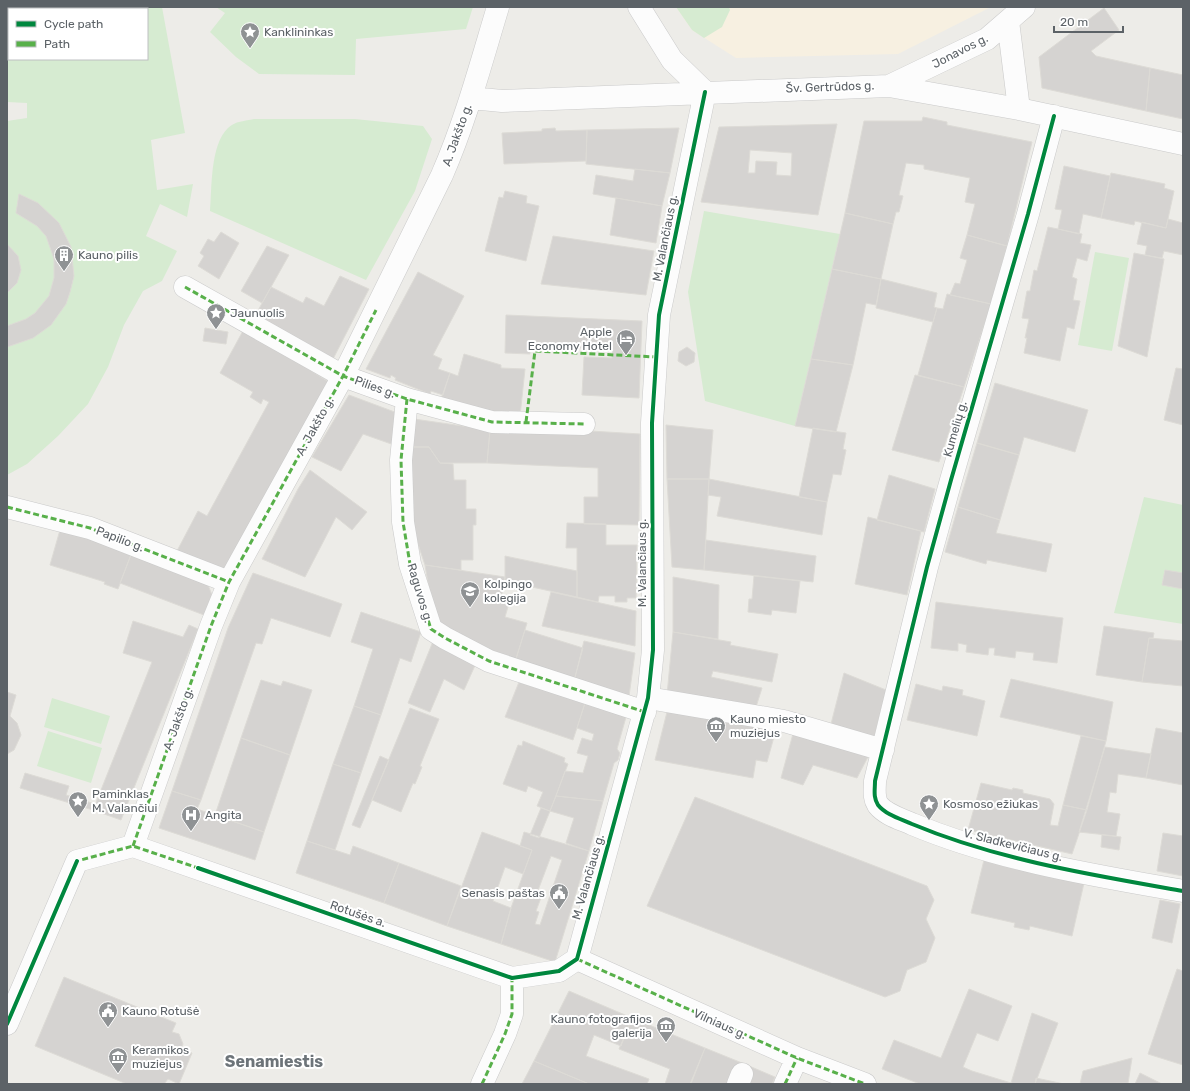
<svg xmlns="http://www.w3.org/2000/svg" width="1190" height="1091" viewBox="0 0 1190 1091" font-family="Rubik,sans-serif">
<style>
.commercial{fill:#f7f0e1}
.green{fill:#d6ebd1;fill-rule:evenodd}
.building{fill:#d5d3d1;stroke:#dddbd6;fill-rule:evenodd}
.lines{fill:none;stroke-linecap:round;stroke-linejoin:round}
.minor-casing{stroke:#cacaca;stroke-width:23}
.minor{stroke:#fcfcfc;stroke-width:22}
.quiet{stroke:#58b04a;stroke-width:3;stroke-dasharray:6 3;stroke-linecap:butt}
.cycleway-casing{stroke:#fff;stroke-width:6}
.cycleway{stroke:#00873e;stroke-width:4}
.labels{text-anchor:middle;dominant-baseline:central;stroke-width:4;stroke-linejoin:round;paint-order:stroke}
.poi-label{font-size:12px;fill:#5c6267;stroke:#fff;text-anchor:start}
.street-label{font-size:12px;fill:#5c6267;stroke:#fff}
.district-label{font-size:16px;font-weight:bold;fill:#6d7479;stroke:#fff}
</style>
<rect width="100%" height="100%" fill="#edece8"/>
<path class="commercial" d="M676 7H991L898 54 736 58 692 30Z"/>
<path class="green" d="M7 7H162L185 133 151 140 157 190 193 184 187 217 160 204 146 236 177 251 162 281 143 291 124 325 108 367 88 404 58 436 27 464 7 475V121L27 118V103L7 102ZM9 9H147V59H9Z
M216 7H473L466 29 356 39 355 75 259 74 236 57 210 32 225 13Z
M676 7H729L730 10 722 27 704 38 692 30Z
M254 119H355L423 126 432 139 415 191 366 280 210 211C212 188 210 145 228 128 235 121 245 121 254 119Z
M704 211 840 234 795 426 705 401 688 292Z
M1095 252 1129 258 1112 351 1078 345Z
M1144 497 1183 505V624L1114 613Z
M52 698 110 716 101 744 44 727Z
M48 731 102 748 91 783 37 766Z"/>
<path class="building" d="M1104 8 1119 30 1091 51 1096 56 1150 68 1146 111 1042 88 1039 57Z
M1150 68 1183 75V119L1146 111Z
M923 117 947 122V125L1032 142 1007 246 967 235 975 204 965 202 970 178 924 169V165L906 163 899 195 903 196 899 212H896L893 224 845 213 864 121H922Z
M837 124 818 215 701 202 719 127ZM750 150 792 153 791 176 776 175 777 162 756 161 755 173H748Z
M555 128 556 131 587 130 586 161 504 164 502 133 542 131V129Z
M679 128 670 173 586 164 587 130Z
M1064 166 1110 176 1101 218 1083 214 1079 234 1058 229 1062 210 1055 209Z
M635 169 670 173 662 206 593 194 596 175 633 181Z
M1111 173 1165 184 1164 188 1174 191 1166 228 1135 221 1134 225 1101 218Z
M505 191 527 196 526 203 539 206 526 261 485 251 499 197 503 198Z
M19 194 38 203 59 223 71 247 74 276 70 292 66 304 51 325 33 338 7 347V326L26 319 35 313 49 296 54 278V259L46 236 37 226 16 213Z
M616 198 662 206 656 243 610 235Z
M845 213 893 224 881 279 832 269Z
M1168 219 1183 223V255L1164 251 1162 258 1145 255 1147 246 1137 244 1142 222 1166 228Z
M1048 227 1082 234 1080 243 1091 245 1087 261 1077 258 1072 277 1077 279 1073 300 1080 301 1074 329 1067 327 1060 361 1024 353 1027 338H1025L1029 319 1022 318 1027 291H1030L1034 270 1037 271Z
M221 232 239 243 219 279 198 266 204 256 200 253 208 239 214 242Z
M967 235 1007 246 991 304 950 295 955 283 960 284 967 260 960 258Z
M553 236 654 251 646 295 541 284Z
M7 244 18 256 21 270 17 283 7 293Z
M267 246 289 255 262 303 241 291Z
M1134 253 1164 259 1147 357 1118 346Z
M832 269 881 279 876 305 866 303 853 365 811 359Z
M418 272 464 296 433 355 442 359 438 369 450 373 443 395 431 391 430 394 395 380 396 378 391 375 390 378 366 369Z
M340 276 369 289 333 359 255 316 271 287 303 303 306 297 324 306Z
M881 279 937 293 934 307 937 308 933 322 876 308Z
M947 294 991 304 964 387 918 375 937 308 943 309Z
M506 315 642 321 639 398 582 395 584 357 612 358 613 349 530 346V354L505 353Z
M205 328 228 332 226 344 203 341Z
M244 329 329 382 224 574 177 551 198 511 207 516 269 402 263 399 261 404 250 397 253 392 220 373Z
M687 347 695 353 694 362 686 366 678 361 679 352Z
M464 354 501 365V368L525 369 520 416 493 415 441 399 450 373 458 376Z
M811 359 853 365 836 432 795 426Z
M1176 368 1183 369V425L1164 420Z
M915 375 964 387 939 462 892 450Z
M995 383 1088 410 1075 452 1024 437 1019 455 977 443Z
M349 395 400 414 397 446 363 434 341 471 312 457Z
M414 419 490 430 487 463H440L429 447H409Z
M666 425 713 430 709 479H667Z
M813 428 846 433 843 449 846 450 841 475 833 474 827 502 799 497Z
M557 429 640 434 639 525 584 524V497H598V468L487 463 490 430Z
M977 443 1019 455 1000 520 958 507Z
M409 447H429L440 463 453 464 454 480H466V509H476V525H473V560H461V570L425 565 411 523Z
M310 470 367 512 352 530 336 517 305 577 262 559 298 489Z
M889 475 935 489 924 532 877 520Z
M667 479H709L704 570 672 567Z
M709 479 827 502 822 535 717 516 721 497 708 495Z
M958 507 1000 520 996 533 1052 544 1046 572 987 560 986 564 945 552Z
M868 517 921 531 907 595 855 584Z
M567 523 606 524V545H637L636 598H627V602H615V596H599L598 602 577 597V548H566Z
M60 530 132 552 118 589 104 584 105 582 50 565Z
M706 540 816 556 813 582 704 570Z
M132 552 206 580 212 595 204 615 120 583Z
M505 556 577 571V597L505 581Z
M425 565 505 577 501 598 510 600 505 617 527 623 515 662 444 627 436 617 430 595Z
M1165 570 1183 573V589L1162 585Z
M253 573 342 604 330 637 271 618 262 644 256 643 201 800 172 791 228 628Z
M754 576 800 581 796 613 772 610 771 615 748 612 749 599H752Z
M673 577 719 585 718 639 673 632Z
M551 592 636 611 635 646 542 626Z
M936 602 1063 618 1057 663 1033 660 1034 653 1016 651 1015 658 994 655 995 648H989L988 655 966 652 967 645 958 643V651L931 648Z
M361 612 421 632 411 662 400 658 381 715 354 706 373 649 351 642Z
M133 621 183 637 189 625 198 629 121 820 93 810 152 662 123 653Z
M1104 626 1154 633 1153 638H1149L1142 682 1096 675Z
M525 630 583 648 574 681 515 662Z
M673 632 731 642 730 645 778 654 772 682 713 671 711 677 762 688 755 710 667 695Z
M1149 638 1183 641V686L1142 682Z
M434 639 477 661 464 690 444 679 430 712 408 703Z
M584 641 635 653 629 696 574 681Z
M844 673 886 690 874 738 830 728Z
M1011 679 1113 702 1106 741 1000 717Z
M261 680 281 686 283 681 312 690 290 755 241 738Z
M519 682 585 703 573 740 505 717Z
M916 684 942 691 943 686 963 690 962 695 985 701 977 736 907 720Z
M7 692 16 695 10 716 17 723 21 735 14 750 7 754Z
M585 703 626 717 617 749 620 753 618 760 614 763 603 801 556 796 565 771 583 773 588 756 577 753 582 738 592 741 594 734 577 728Z
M669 704 777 726 767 762 756 760 753 778 655 760Z
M354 706 381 715 361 773 333 764Z
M410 708 439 719 420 766 422 767 415 784 413 783 401 812 372 800Z
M1156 728 1183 733V785L1146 778Z
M794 730 870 753 857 778 813 765 803 785 781 778Z
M1081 736 1106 741 1087 810 1063 805Z
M241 738 290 755 264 832 215 815Z
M523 741 565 758 564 762 568 764 550 811 537 806 543 792 528 786 526 792 503 784 518 745 522 746Z
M1105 747 1151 754 1146 778 1118 774 1116 793 1110 792 1107 812 1120 814 1116 836 1079 832Z
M380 756 389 760 360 828 352 825Z
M333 764 361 773 335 850 307 841Z
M25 773 69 786 66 795 95 804 93 810 20 788Z
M981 783 1012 790 1013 788 1023 790V793L1050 799 1054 804 1050 825 1058 826 1063 805 1087 810 1072 854 968 830Z
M172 791 201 800 197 809 264 832 255 860 159 828Z
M556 796 603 801 589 851 566 843 574 818 550 811Z
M695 797 927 886 934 900 926 919 935 938 926 962 907 970 900 991 885 997 647 906Z
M541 808 550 811 539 838 530 835Z
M482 832 532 850 523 874 505 867 493 901 511 908 501 944 447 926Z
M524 832 589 851 555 962 501 944 511 908 532 850 520 846ZM551 856 562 860 540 925 535 924 539 912 536 911 542 895 537 893Z
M1163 833 1183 836V876L1157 871Z
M1102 835 1121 837 1119 850 1101 847Z
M307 841 350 855 353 846 399 863 384 903 296 873Z
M984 860 1084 883 1072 936 1030 926 1029 930 1014 927 1015 923 971 913Z
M399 863 461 886 447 926 384 903Z
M1160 900 1180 904 1172 943 1152 938Z
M1177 969 1183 971V1065L1148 1054Z
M64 977 176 1023 172 1032 179 1034 183 1044 181 1049 192 1053 179 1084 168 1079 164 1084H127L35 1046Z
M969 989 1012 1006 998 1041 977 1033 963 1067 972 1071 1011 1083 1032 1013 1058 1023 1035 1084H920L882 1069 894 1040 941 1058Z
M569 991 632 1018 621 1046 594 1035 586 1056 649 1079 647 1084H589L534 1061Z
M632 1018 705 1048 691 1084H665L670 1069 619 1049Z
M705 1048 742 1063 734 1084H690Z
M1132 1058 1128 1083 1080 1084 1083 1071Z
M534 1061 589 1084H522Z
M742 1063 775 1077 772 1084H742L738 1072Z
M1140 1073 1162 1084H1135Z
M1036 1078 1064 1084H1035Z"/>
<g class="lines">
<g class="minor-casing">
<path id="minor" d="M639 7 672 60 705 92
M1008 21 1019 109
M889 86 987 39 1024 7
M471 98 502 101 889 86 1019 109 1183 144
M1054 116 1028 214 951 480 927 567 875 781C875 790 873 797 878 805 886 815 901 819 912 824 998 860 1092 875 1183 891
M185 287 343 376 407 399 492 422 584 424
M407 399 401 460 403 522 410 564 431 629 445 638 489 661 645 712
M7 507 90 528 229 582
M648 698 784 721 883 750
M133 846 211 626 229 582 343 376 442 175C466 120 481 63 498 7
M577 959 797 1058 865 1084
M7 1024 77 861 133 846 512 978 559 971 577 959 648 698 653 650 652 423 659 315 705 92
M482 1084 505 1034 512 1014V978
M738 1084 742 1074
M785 1084 797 1058"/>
</g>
<use href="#minor" class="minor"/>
<path class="quiet" d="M185 287 343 376 407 399 492 422 584 424
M407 399 401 460 403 522 410 564 431 629 445 638 489 661 645 712
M526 422 535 351 656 357
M7 507 90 528 229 582
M133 846 211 626 229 582 343 376 376 310
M75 864 77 861 133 846 201 869
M577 959 797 1058 865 1084
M482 1084 505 1034 512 1014V978
M785 1084 797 1058"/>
<g class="cycleway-casing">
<path id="cycleway" d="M1054 116 1028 214 951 480 927 567 875 781C875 790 873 797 878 805 886 815 901 819 912 824 998 860 1092 875 1183 891
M198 868 512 978 559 971 577 959 648 698 653 650 652 423 659 315 705 92
M7 1024 77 861"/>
</g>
<use href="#cycleway" class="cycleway"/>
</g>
<defs>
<g id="sight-pin" transform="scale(1)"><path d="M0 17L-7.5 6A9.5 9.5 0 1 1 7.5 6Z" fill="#8f9294" stroke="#fff"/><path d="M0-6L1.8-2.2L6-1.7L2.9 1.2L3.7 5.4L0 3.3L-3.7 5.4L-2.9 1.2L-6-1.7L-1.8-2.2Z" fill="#fff"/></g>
<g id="building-pin" transform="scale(1)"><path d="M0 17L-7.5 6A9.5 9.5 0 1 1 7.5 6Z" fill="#8f9294" stroke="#fff"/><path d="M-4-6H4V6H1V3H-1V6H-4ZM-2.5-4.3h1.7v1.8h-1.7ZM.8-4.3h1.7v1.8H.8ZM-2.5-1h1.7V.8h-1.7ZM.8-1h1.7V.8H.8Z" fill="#fff"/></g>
<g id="hotel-pin" transform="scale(1)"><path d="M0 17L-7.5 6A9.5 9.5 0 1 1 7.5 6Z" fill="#8f9294" stroke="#fff"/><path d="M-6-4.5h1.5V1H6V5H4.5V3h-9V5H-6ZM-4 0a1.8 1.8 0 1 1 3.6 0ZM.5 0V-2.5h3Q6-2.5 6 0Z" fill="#fff"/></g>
<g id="university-pin" transform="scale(1)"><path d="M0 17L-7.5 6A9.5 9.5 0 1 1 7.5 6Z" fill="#8f9294" stroke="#fff"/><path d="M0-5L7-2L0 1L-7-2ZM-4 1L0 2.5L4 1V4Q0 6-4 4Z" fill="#fff"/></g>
<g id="museum-pin" transform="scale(1)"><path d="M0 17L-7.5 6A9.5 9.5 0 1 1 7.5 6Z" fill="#8f9294" stroke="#fff"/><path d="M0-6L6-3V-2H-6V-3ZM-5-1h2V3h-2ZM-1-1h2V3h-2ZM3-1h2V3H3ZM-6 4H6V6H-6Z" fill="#fff"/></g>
<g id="hospital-pin" transform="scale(1)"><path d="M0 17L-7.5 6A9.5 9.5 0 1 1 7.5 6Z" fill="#8f9294" stroke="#fff"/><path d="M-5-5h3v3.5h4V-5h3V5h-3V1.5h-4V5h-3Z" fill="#fff"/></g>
<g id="civic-pin" transform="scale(1)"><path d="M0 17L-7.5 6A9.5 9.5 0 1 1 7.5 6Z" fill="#8f9294" stroke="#fff"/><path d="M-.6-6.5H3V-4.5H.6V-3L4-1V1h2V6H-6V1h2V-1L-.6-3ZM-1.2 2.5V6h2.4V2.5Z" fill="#fff"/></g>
</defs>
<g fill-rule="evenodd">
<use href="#sight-pin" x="250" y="32"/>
<use href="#building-pin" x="64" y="255"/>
<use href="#sight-pin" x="216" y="313"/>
<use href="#hotel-pin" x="626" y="339"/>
<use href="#university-pin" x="470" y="591"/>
<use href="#museum-pin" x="716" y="726"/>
<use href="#sight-pin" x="78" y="801"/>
<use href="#sight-pin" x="929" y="804"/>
<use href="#hospital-pin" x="191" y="815"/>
<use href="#civic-pin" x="559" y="893"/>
<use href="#civic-pin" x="108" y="1011"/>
<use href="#museum-pin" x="666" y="1026"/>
<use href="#museum-pin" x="118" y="1057"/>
</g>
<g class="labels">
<g class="poi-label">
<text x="264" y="32">Kanklininkas</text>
<text x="78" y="255">Kauno pilis</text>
<text x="230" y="313">Jaunuolis</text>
<text x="612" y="332" text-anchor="end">Apple<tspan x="612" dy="14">Economy Hotel</tspan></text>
<text x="484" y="584">Kolpingo<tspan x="484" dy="14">kolegija</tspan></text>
<text x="730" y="719">Kauno miesto<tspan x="730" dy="14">muziejus</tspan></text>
<text x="92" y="794">Paminklas<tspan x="92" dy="14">M. Valančiui</tspan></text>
<text x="943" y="804">Kosmoso ežiukas</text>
<text x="205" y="815">Angita</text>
<text x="545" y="893" text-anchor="end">Senasis paštas</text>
<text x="122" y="1011">Kauno Rotušė</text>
<text x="652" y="1019" text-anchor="end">Kauno fotografijos<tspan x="652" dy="14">galerija</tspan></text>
<text x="132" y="1050">Keramikos<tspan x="132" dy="14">muziejus</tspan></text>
</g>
<g class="street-label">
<text transform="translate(960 51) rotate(-27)">Jonavos g.</text>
<text transform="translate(830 87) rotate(-2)">Šv. Gertrūdos g.</text>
<text transform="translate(457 135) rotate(-70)">A. Jakšto g.</text>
<text transform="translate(665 238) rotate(-79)">M. Valančiaus g.</text>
<text transform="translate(375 387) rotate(20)">Pilies g.</text>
<text transform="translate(315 426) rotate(-61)">A. Jakšto g.</text>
<text transform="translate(955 429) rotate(-74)">Kumelių g.</text>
<text transform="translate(120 539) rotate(21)">Papilio g.</text>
<text transform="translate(642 563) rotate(-90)">M. Valančiaus g.</text>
<text transform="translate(420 593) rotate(73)">Raguvos g.</text>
<text transform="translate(178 719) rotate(-70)">A. Jakšto g.</text>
<text transform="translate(1013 845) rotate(14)">V. Sladkevičiaus g.</text>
<text transform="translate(588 877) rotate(-74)">M. Valančiaus g.</text>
<text transform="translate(358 914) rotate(19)">Rotušės a.</text>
<text transform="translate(720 1024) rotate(24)">Vilniaus g.</text>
</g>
<g class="district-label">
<text x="274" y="1061">Senamiestis</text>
</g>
</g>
<rect width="1190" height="1091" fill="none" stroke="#5c6267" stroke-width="16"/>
<rect x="8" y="8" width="140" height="52" fill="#ffffff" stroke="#bec0c2"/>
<rect x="16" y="21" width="20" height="6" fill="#00873e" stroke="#bec0c2"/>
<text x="44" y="28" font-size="12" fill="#5c6267">Cycle path</text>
<rect x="16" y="41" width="20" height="6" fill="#58b04a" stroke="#bec0c2"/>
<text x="44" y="48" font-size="12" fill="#5c6267">Path</text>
<path d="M1054 26v6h69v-6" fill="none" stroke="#5c6267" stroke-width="2"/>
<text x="1060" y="26" font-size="12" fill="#5c6267" stroke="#ffffff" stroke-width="3" paint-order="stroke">20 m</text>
</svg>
